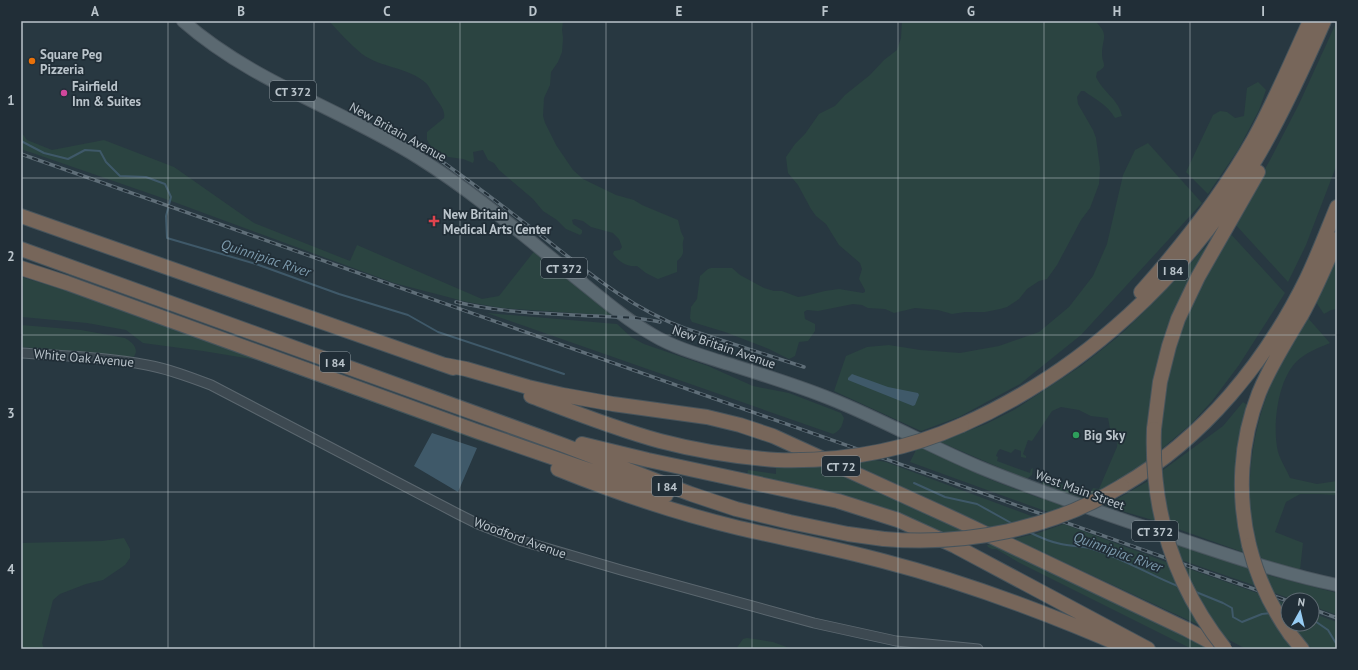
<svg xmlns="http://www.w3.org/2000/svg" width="1358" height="670" viewBox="0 0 1358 670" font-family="'PT Sans',sans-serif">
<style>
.green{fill:#2b4441}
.water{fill:#3f5969}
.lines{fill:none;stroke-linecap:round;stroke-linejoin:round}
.stream{stroke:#3f5969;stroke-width:2}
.tertiary-casing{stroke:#5b676f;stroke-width:11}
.primary-casing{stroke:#49555e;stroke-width:14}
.motorway-casing{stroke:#47545c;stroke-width:16}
.tertiary{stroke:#3d4951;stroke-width:9}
.primary{stroke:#5b6971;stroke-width:12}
.motorway{stroke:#77665a;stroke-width:14}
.rail-casing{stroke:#5f6e78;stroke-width:3.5}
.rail{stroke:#212e37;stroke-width:2;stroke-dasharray:6;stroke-linecap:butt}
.motorway-bridge-casing{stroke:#47545c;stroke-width:16;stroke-linecap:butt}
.motorway-bridge{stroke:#77665a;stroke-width:14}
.grid{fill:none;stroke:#bac4cb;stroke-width:1;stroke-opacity:0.55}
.food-dot{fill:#e8710a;stroke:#212e37;stroke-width:1.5}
.hotel-dot{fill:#d1479c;stroke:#212e37;stroke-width:1.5}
.health-dot{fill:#e0444e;stroke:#212e37;stroke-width:1.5}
.leisure-dot{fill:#2e9e5b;stroke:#212e37;stroke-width:1.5}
.labels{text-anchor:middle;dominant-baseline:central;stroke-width:3.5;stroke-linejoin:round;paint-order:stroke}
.shield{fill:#212e37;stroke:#8c979f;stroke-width:1}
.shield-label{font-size:12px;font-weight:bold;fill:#bac4cb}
.poi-label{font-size:13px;font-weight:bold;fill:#bac4cb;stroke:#212e37;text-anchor:start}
.street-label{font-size:13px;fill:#bac4cb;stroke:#212e37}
.water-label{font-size:14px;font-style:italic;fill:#7c9aac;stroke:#212e37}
.neatline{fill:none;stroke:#bac4cb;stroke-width:1.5}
.grid-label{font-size:13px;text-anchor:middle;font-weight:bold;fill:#bac4cb}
</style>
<rect width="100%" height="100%" fill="#283841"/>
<path class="green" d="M329 21H563L562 30 563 38 562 52 558 62 551 72 550 85 544 98 543 116 545 123 556 145 573 170 583 179 616 195 634 200 642 205 678 220 681 232 684 238C680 249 688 252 677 261V272L658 279 646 273 637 266C627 267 619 262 613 254L614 251 620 250 622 247 619 239 613 233 591 227 583 221 575 219 572 220 573 224 582 230V233L580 235 566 229 557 220 543 211 533 199 499 170 494 163 488 160 483 150 473 152 474 160 473 163 463 159 448 157 432 148 427 140V132L444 118C446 110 438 102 434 96 431 92 430 87 426 83 408 67 381 68 362 54 350 44 339 32 329 21Z
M902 21H1095C1110 35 1102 38 1102 54 1102 64 1109 66 1097 72L1096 77C1103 92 1119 100 1122 116L1115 118C1107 104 1096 100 1084 91H1081L1077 97 1078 104 1093 130 1096 138 1100 168 1099 184 1090 208 1081 220 1057 265 1047 279 1039 281 1027 289 1019 299 1007 307 1000 309 985 312H965L952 314 938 310 915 308 894 313 885 309 868 308 862 305 853 304 818 311 807 310 804 312 805 319 815 324V331L808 341 799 342 795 356 789 359 769 349 725 332 692 322 690 318 691 307 697 299 700 276 708 269 711 268H732L740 275 764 288 774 291H782L798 297 805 296 825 291 839 289 863 293 865 292V290L859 279 862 269 860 263 839 245 826 224 816 216 811 209 798 185 788 173 786 157 795 144 805 134 819 114 835 106 845 95 870 75 884 60 897 50 901 38Z
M1337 21V164L1306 245 1288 282 1234 223 1270 160 1299 104Z
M1258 82 1266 90 1259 110 1238 150 1208 194 1186 172 1213 115 1220 111 1227 112 1235 118 1244 116 1247 88Z
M21 132 27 140 52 150 104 140 174 167 254 223 350 261 357 245 482 299 499 296 536 249 616 316 502 308 467 302 394 283 174 202 21 149Z
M1148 143 1202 203 1081 335 1020 384 959 417 921 431 834 391 846 356 867 347 889 345 920 350 960 353 999 346 1039 332 1069 307 1093 276 1107 244 1123 175 1135 150Z
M1228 231 1285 293 1239 365 1212 401 1191 424 1158 452 1163 389 1179 326Z
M1210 242 1191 275 1169 323 1163 345 1148 462 1119 480 1083 499 1042 484 1039 477 1042 472 1043 473 1042 478 1090 494 1093 488 1099 489 1117 447 1118 438 1110 429 1108 418 1091 416 1079 410 1061 407 1052 411 1032 441 1028 440 1023 454 1026 456V458L1021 457V451L1015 449 1011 453 1000 449 998 451 996 456 998 457 997 461 1030 473 1031 469 1033 468 1032 475 1028 478H1024L940 442 986 424 1014 410 1081 366 1119 336 1154 302Z
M1337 252V309L1331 310 1324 314 1316 302Z
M21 277 80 294 465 434 487 444 257 360 203 351 143 343 126 330 87 323 22 317 23 286H21Z
M487 313 617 324 631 337 644 344 708 366 753 386 789 393 841 413 844 418C842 426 841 430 833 434Z
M1307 317 1330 343C1318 348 1305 353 1296 362 1278 381 1273 422 1277 447 1278 457 1286 468 1290 478L1317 484 1337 481V495L1320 494H1300L1286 502 1275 532 1303 543 1300 570 1259 559C1242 502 1249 437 1272 382 1282 360 1295 339 1307 317Z
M21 325 81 330 125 338C130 341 136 345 136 352L134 357 21 347Z
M1243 402 1247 405 1243 424 1248 554 1167 525 1159 473 1223 426Z
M923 448 989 479 1037 497 1066 506 1048 512 910 462 916 450Z
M875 460 886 462 1034 517 990 527 851 463Z
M831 466 969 531 941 533 747 476 748 470 776 474V467Z
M1150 480 1156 521 1105 506Z
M1064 524 1169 563 1201 626 1014 539 1038 533Z
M124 538 130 549V558L125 565 103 580 86 584 60 594 53 600 42 643 44 649H21V543L102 541Z
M996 543 1214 649H1192L1018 562 996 549H992L988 547 987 545Z
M1172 543 1253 570 1259 587 1178 559Z
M1181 566 1263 595 1298 649H1246L1218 634Z
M1264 574 1337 593V615L1312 606V600H1294L1272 592Z
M1276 600 1288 604V620Z
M1312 613 1337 622V649H1312L1295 631 1291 624H1312Z
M747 638 773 642 792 649H736L743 639Z"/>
<path class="water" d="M852 374 888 387 918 393 919 395 915 405 913 406 848 380V378Z
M432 433 477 448 458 492 414 466Z"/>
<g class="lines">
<path class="stream" d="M21 141 44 153 68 159 85 150 100 151 106 162 120 176 146 177 165 184 171 197 166 216 167 238 256 264 339 294 408 315 438 332 564 374
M914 483 945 497 977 504 1013 524
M1029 532C1039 537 1050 542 1061 544 1070 546 1080 546 1089 548 1121 557 1149 575 1180 587
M1196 592 1223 603 1232 608 1233 617 1242 622 1262 614 1271 613
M1312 619 1328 630 1337 645"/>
<g class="tertiary-casing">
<path id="tertiary" d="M21 353C63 356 106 357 147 365 169 369 190 377 211 385L458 514 478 524 522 541 621 570 814 623 896 641 978 649"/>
</g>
<g class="primary-casing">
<path id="primary" d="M183 21C252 82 343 110 419 158 475 193 524 236 575 277 600 297 625 319 653 335 673 347 697 354 719 361 757 373 794 384 831 399 881 419 929 446 979 467 1037 491 1097 511 1156 531 1216 551 1275 572 1337 585"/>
</g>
<g class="motorway-casing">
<path id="motorway" d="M21 216 453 368
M21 249 563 445 691 494 736 509 790 522 848 534 884 539
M21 268 67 283 476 431 580 467 666 495
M1141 292C1183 245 1223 194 1254 139 1275 101 1292 60 1310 21
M445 365 466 369 528 387 563 395 613 404 707 417 740 425 773 436 959 521 1186 629 1224 649
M531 396C573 412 616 429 660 441 698 451 737 457 777 460
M962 425C1084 371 1186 275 1254 162 1281 117 1303 69 1324 21
M1154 429 1160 382 1169 346 1178 319 1198 277 1258 172
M582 444 648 460 838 501 898 520 955 546 1148 649
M558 469C617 493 677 513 739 528 787 539 835 548 883 561 968 583 1050 614 1130 649
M1122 486C1204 438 1266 362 1307 278 1318 255 1327 231 1337 207
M1249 545C1237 495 1240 441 1259 393 1270 366 1286 341 1301 316 1315 291 1326 265 1337 239
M1290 634 1302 649"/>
</g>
<use href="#tertiary" class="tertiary"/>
<use href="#primary" class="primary"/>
<use href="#motorway" class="motorway"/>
<g class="rail-casing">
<path id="rail" d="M416 143C456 171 495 200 534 230 582 267 626 306 684 328L804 367
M21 154 1288 601
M456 302C502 313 549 314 596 316 618 317 639 317 660 322
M1312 609 1337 618"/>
</g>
<use href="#rail" class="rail"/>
<g class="motorway-bridge-casing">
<path id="motorway-bridge" d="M1154 429C1151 511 1174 585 1225 649
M777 460C841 462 904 451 962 425
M884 539C967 546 1051 529 1122 486
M1249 545C1257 577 1271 607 1290 634"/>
</g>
<use href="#motorway-bridge" class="motorway-bridge"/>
</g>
<path class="grid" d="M168 21V649M314 21V649M460 21V649M606 21V649M752 21V649M898 21V649M1044 21V649M1190 21V649M21 178H1337M21 335H1337M21 492H1337"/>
<circle class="food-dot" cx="32" cy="61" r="4"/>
<circle class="hotel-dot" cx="64" cy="93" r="4"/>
<path class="health-dot" d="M432 215h4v4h4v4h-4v4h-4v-4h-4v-4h4z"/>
<circle class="leisure-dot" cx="1076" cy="435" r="4"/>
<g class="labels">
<g class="shield">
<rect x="270" y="81" width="46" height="20" rx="3"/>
<rect x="541" y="258" width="46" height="20" rx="3"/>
<rect x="1158" y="260" width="30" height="20" rx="3"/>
<rect x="320" y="352" width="30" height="20" rx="3"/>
<rect x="822" y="456" width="38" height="20" rx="3"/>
<rect x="652" y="476" width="30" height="20" rx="3"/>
<rect x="1132" y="521" width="46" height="20" rx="3"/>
</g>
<g class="shield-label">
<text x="293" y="91">CT 372</text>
<text x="564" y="268">CT 372</text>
<text x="1173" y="270">I 84</text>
<text x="335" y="362">I 84</text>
<text x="841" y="466">CT 72</text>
<text x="667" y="486">I 84</text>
<text x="1155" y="531">CT 372</text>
</g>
<g class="poi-label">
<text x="40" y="54">Square Peg<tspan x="40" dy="15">Pizzeria</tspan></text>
<text x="72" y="86">Fairfield<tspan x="72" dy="15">Inn &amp; Suites</tspan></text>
<text x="443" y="214">New Britain<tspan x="443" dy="15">Medical Arts Center</tspan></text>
<text x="1084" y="435">Big Sky</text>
</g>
<g class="street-label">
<text transform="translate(398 132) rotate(29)">New Britain Avenue</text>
<text transform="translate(724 347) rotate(19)">New Britain Avenue</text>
<text transform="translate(84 358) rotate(5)">White Oak Avenue</text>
<text transform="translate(1080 490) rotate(20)">West Main Street</text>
<text transform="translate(520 538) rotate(20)">Woodford Avenue</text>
</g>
<g class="water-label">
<text transform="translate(266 258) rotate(18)">Quinnipiac River</text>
<text transform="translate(1118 552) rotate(20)">Quinnipiac River</text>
</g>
</g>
<rect width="1358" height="670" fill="none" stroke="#212e37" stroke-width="44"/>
<g transform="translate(1300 612) rotate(8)"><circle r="19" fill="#212e37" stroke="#5e6a72"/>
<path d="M0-3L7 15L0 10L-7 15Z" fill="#97ccf3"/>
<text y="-6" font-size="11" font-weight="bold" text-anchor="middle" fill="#bac4cb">N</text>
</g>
<rect x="22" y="22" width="1314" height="626" class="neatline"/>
<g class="grid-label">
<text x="95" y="16">A</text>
<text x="241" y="16">B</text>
<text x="387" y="16">C</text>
<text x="533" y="16">D</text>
<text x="679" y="16">E</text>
<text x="825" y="16">F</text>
<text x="971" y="16">G</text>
<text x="1117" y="16">H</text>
<text x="1263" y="16">I</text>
<text x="11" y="105">1</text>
<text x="11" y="261">2</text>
<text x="11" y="418">3</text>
<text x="11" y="574">4</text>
</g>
</svg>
